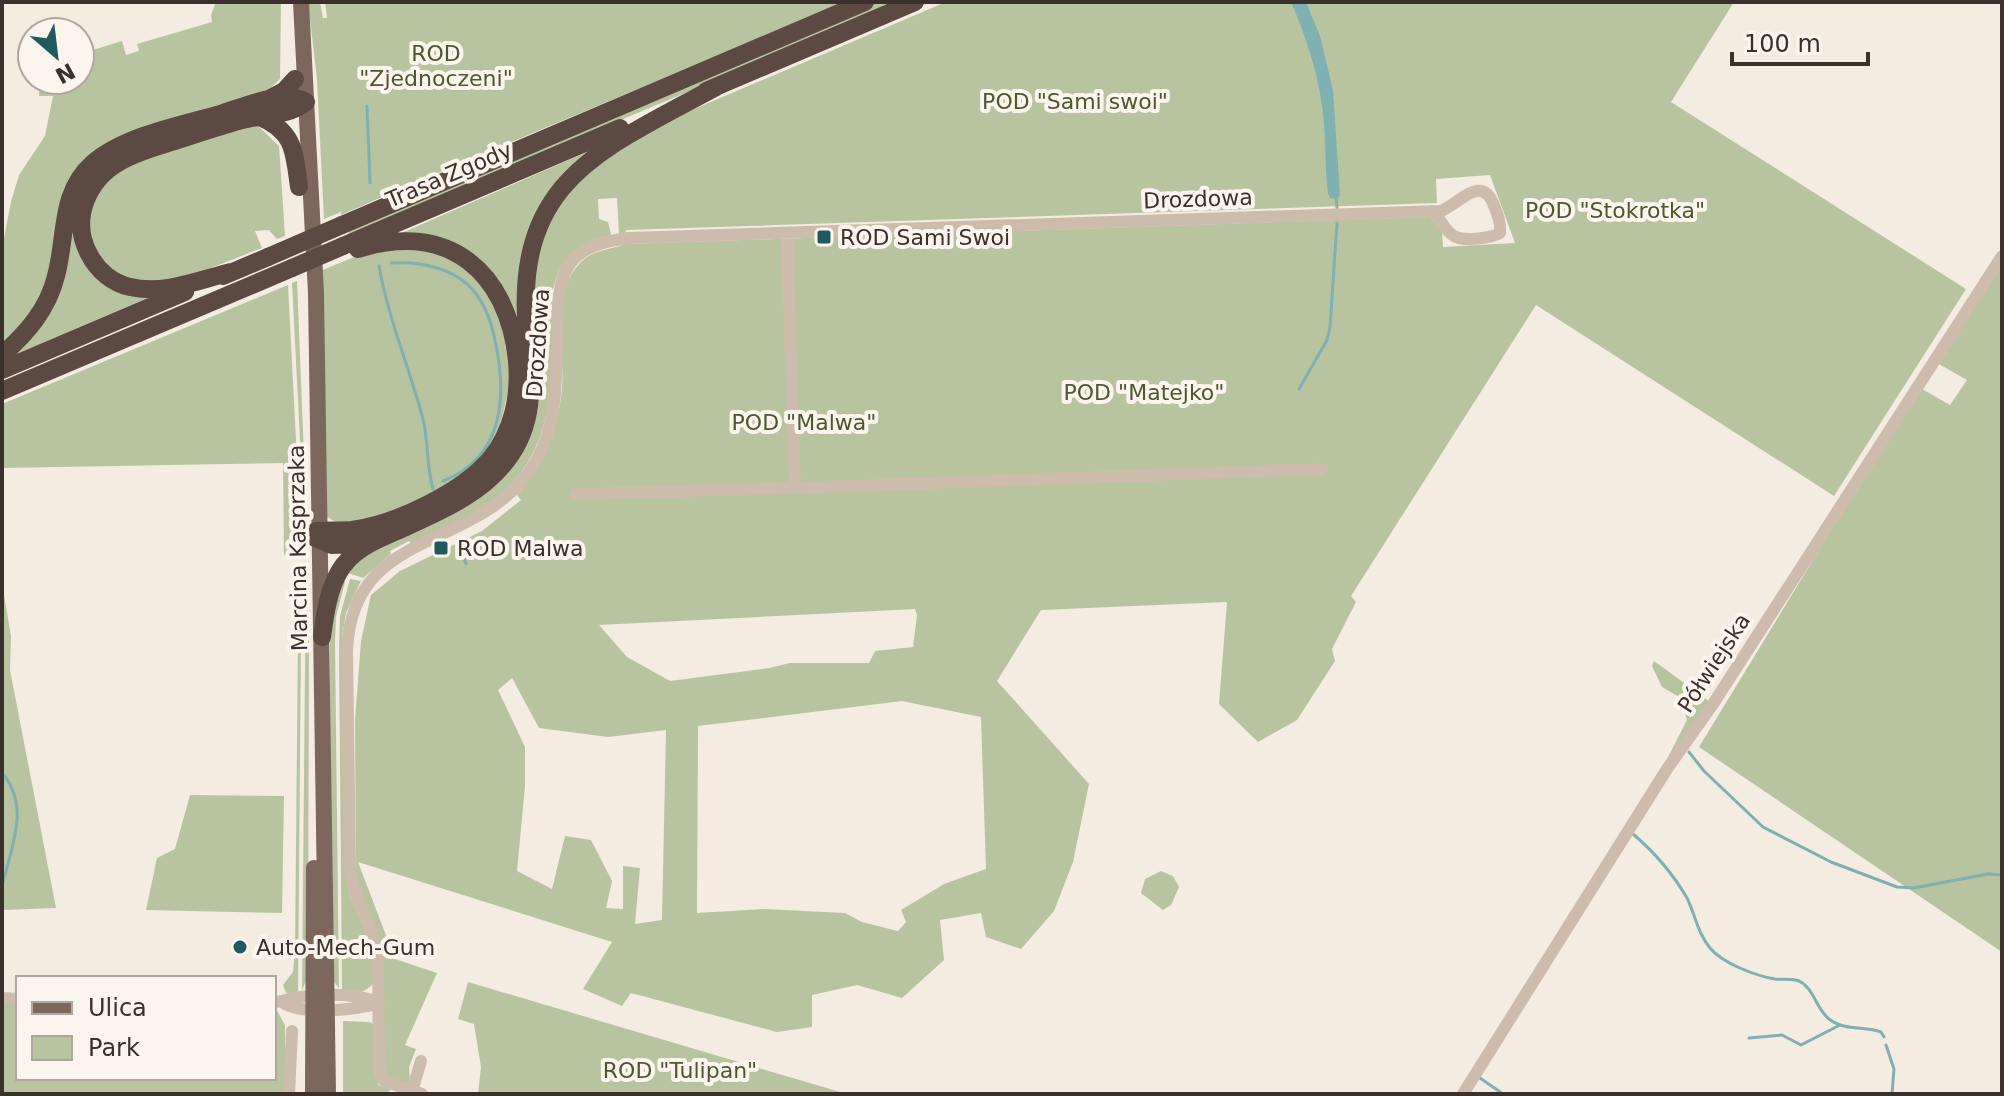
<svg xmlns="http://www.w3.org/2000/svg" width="2004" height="1096" viewBox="0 0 2004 1096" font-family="'DejaVu Sans',sans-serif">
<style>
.green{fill:#b8c4a0;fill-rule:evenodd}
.water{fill:#7fb0b2}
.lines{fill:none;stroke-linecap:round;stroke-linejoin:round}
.stream{stroke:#7fb0b2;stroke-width:3}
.minor{stroke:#cdbbac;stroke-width:12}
.major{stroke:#7d675c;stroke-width:16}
.highway{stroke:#5c4a42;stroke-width:18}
.highway-bridge{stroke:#5c4a42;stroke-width:18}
.poi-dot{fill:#1f5a5e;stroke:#fbf5ee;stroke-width:3}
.labels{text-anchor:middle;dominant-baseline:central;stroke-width:8;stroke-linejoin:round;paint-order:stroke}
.park-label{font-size:22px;fill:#4a5a2e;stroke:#fbf5ee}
.street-label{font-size:22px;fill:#3b302b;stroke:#fbf5ee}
.poi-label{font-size:22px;fill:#3b302b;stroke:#fbf5ee;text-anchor:start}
</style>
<rect width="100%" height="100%" fill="#f4ebe1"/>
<path class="green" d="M216 2H281L280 79 268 90 110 145 32 316 2 348V248L11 202 19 175 45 136 53 96H39V80H80V54L122 41 126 55 139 51 137 44 212 22 211 15Z
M308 2H320L323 18H327L325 2H843C676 74 508 142 341 215V212L324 219 317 79Z
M879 2H901L348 235 349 231H342Z
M946 2H1734L1671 102 1966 289 1834 496 1536 305 1351 596 1356 602 1332 649 1335 661 1297 720 1258 742 1219 704 1227 602 1041 610 997 681 1089 784 1073 862 1054 911 1021 949 986 937 981 913 940 920 944 960 902 998 857 985 812 995V1027L777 1032 631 993 622 1006 583 989 612 942 358 862 395 959 437 973 405 1045 416 1049 409 1067 410 1082 406 1085 384 1076 383 952C377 926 363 903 356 877L355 720 361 641 371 595 400 571 482 531 521 500 517 495C544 464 558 430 562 388 565 350 550 292 581 262 594 249 611 250 625 244L1430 217 1442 232 1443 247 1515 243 1490 175 1436 179 1437 203 626 230 625 234H619L617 198 598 199 599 219 608 222 611 235C579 241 560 258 553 290 550 380 564 455 478 512 458 525 433 534 411 544L409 541 390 551 391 554 363 578 345 572 352 562 487 488 544 224 587 168 673 118ZM915 609 917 615 913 647 875 651 869 663H790L769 668 670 681 627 657 599 625ZM512 678 539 728 608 737 666 730 662 920 635 924 640 868 623 866V909L606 908 612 881 591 840 565 836 552 889 517 871 525 786V747L498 690ZM902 701 981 717 986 869 944 884 901 910 906 922 898 931 862 922 845 913 765 909 697 913 698 726Z
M254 122 279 146 285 236 277 239 269 230 255 231 262 248 180 280 132 282 105 269 87 229 93 198 121 168Z
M594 149C561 175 535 205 525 246 498 354 576 432 444 504 414 521 380 535 347 540L346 535C402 527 471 496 503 448 521 423 523 389 520 359 512 280 478 241 397 235Z
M108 163 79 246 152 296 14 355 67 234Z
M418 247 461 264 498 301 512 384 503 432 462 477 424 498 378 516 340 525 326 516 320 271 369 251Z
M2002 261V952L1699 747 1888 437 1922 389 1950 405 1967 380 1937 363Z
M297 281 308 556 306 557 292 283Z
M288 285 301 537 294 539C293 547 294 553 284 555L283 463 2 468V404Z
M306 565 309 644 308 977 302 990Z
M350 579 361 581 346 613 342 637 345 870C346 878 347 887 350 895 356 913 391 975 367 989 360 994 349 990 342 990L339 651 340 616Z
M341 580 345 582 336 617 335 643 339 988 334 982 330 885V643L331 618Z
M2 583 11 636 10 670 56 908 4 910 2 929Z
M298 636 301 641 298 993H286L283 985 293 972 295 951Z
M1654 661 1713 704 1663 767 1687 720 1681 698 1662 687 1652 666Z
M190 795 284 796 282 913 146 910 157 858 175 849Z
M1161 871 1173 876 1179 887 1171 905 1163 910 1141 893 1145 879Z
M468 982 847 1094H478L481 1067 474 1024 458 1019Z
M2 1000 18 1001V1078H274L276 1009 285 1025V1094H2Z
M343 1021 370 1022 377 1027 378 1085 391 1090 385 1094H343Z"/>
<path class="water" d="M1291 2H1306L1320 36 1333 90 1340 195 1337 199 1330 198 1328 193C1325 170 1326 147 1324 124 1321 82 1308 41 1291 2Z"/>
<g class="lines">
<path class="stream" d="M367 106 370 183
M1336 196 1337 208
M391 263C418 262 446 266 467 284 484 299 492 323 496 345 507 400 503 457 443 481
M379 266C388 317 408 365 422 415 429 440 426 465 433 489
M1299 389 1327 340 1330 327 1337 223
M457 539 466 564
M1689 752 1704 771 1763 827 1831 862 1897 887 1914 888 1988 874 2002 875
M2 773C31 806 11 848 2 886
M1633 834C1653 851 1673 874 1687 898 1695 914 1698 934 1710 948 1722 963 1756 976 1775 979 1783 980 1792 978 1799 981 1814 988 1816 1009 1829 1019 1844 1031 1864 1026 1881 1032L1884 1037
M1749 1038 1782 1035 1801 1045 1840 1025
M1886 1045 1894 1069 1892 1094
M1480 1078 1503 1094
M2001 1094 2002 1093"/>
<path class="minor" d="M795 488 1322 469
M576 494 795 488 787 233
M2 998 18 999
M274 1002C283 1002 290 998 300 997 324 994 356 992 379 1003
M282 1002C302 1016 356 1010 379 1003
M412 1091 421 1061
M289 1094 292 1031
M422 1094 384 1081 379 1071 378 955C373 925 354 901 350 871L347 651C352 522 484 555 537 459 558 421 556 377 557 335 558 312 556 284 570 264 584 245 607 241 629 238L1441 211C1458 205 1480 174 1493 203 1497 213 1501 222 1500 233 1491 238 1464 242 1454 236 1445 232 1441 218 1432 211
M1463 1094 1667 769 1713 704 2002 256"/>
<path class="major" d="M301 2 316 293 328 1094
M313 1094 314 868"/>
<path class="highway" d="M706 91 915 2
M269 99 284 91 295 79
M260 117C295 132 294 152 299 187
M342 225 865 2
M343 246 620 128
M231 272C199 280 164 295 130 287 112 283 97 270 89 254 70 219 88 179 121 161 139 151 159 146 178 140 199 133 220 126 242 120 262 115 289 116 306 102
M223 276 268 257
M2 355C27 333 48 309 56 276 67 236 59 193 93 163 125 135 183 125 223 113 246 106 284 89 306 102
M2 370 185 292
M2 391 292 268
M311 536 316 531C328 530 340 531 352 530 396 524 463 492 491 458 513 431 520 395 517 361 508 271 448 221 358 249
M311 536 332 545 368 543
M322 637C325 615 328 591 339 572 354 546 382 538 408 526 445 509 482 493 507 460 534 425 532 386 528 344 510 183 594 153 716 87"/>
<path class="highway-bridge" d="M268 257 342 225
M292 268 343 246"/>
</g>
<g class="poi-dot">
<rect x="816" y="229" width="16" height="16" rx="4"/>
<rect x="433" y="540" width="16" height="16" rx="4"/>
<circle cx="240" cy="947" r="8"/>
</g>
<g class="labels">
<g class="park-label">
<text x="436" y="53">ROD<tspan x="436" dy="25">"Zjednoczeni"</tspan></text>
<text x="1075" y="101">POD "Sami swoi"</text>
<text x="1615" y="210">POD "Stokrotka"</text>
<text x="1144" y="392">POD "Matejko"</text>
<text x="804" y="422">POD "Malwa"</text>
<text x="680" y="1070">ROD "Tulipan"</text>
</g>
<g class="street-label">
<text transform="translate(449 175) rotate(-23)">Trasa Zgody</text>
<text transform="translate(1198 199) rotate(-2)">Drozdowa</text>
<text transform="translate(538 343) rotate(-86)">Drozdowa</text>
<text transform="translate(298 548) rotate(-91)">Marcina Kasprzaka</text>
<text transform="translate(1714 663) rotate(-57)">Półwiejska</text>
</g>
<g class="poi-label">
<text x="840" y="237">ROD Sami Swoi</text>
<text x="457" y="548">ROD Malwa</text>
<text x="256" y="947">Auto-Mech-Gum</text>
</g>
</g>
<rect width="2004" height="1096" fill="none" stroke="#3b302b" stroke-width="8"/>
<rect x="16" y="976" width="260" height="104" fill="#fbf5ee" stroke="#aea6a0" stroke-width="2"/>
<rect x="32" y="1002" width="40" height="12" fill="#7d675c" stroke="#aea6a0" stroke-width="2"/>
<text x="88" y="1016" font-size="24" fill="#3b302b">Ulica</text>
<rect x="32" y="1036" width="40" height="24" fill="#b8c4a0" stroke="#aea6a0" stroke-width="2"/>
<text x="88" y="1056" font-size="24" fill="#3b302b">Park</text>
<g transform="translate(56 56) rotate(152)"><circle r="38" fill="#fbf5ee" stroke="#aea6a0" stroke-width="2"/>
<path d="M0-6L14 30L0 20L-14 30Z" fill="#1f5a5e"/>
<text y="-12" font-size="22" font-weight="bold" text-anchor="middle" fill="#3b302b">N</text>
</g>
<path d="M1732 52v12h136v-12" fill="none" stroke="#3b302b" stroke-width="4"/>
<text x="1744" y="52" font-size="24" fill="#3b302b" stroke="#fbf5ee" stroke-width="6" paint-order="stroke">100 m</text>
</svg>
